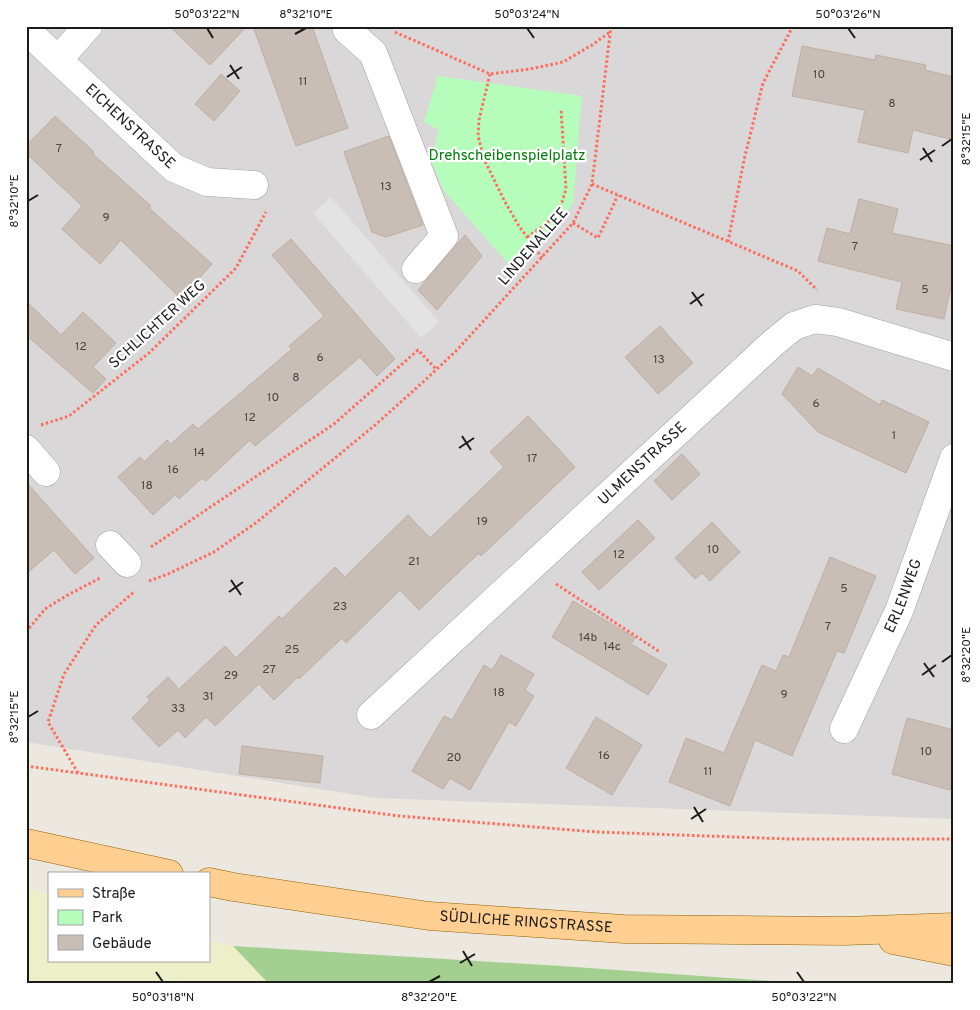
<svg xmlns="http://www.w3.org/2000/svg" width="980" height="1010" viewBox="0 0 980 1010" font-family="Overpass,sans-serif">
<style>
.residential{fill:#d9d7d7}
.farmland{fill:#ecefc8}
.forest{fill:#a3d090}
.park{fill:#b6fdbb}
.parking{fill:#e3e3e3}
.building{fill:#c9beb5;stroke:#c0aea0}
.lines{fill:none;stroke-linecap:round;stroke-linejoin:round}
.minor-casing{stroke:#a2a2a2;stroke-width:29}
.major-casing{stroke:#916000;stroke-width:29}
.path{stroke:#ff6d5e;stroke-width:3;stroke-dasharray:2.5 2.5;stroke-linecap:butt}
.minor{stroke:#fff;stroke-width:28}
.major{stroke:#ffcf92;stroke-width:28}
.ticks{fill:none;stroke:#1b1b1b;stroke-width:2}
.labels{text-anchor:middle;dominant-baseline:central;stroke-width:4.5;stroke-linejoin:round;paint-order:stroke}
.number-label{font-size:12px;fill:#464442}
.street-label{font-size:15px;fill:#1b1b1b;stroke:#fff}
.park-label{font-size:15px;fill:#037e0c;stroke:#fff}
.neatline{fill:none;stroke:#1b1b1b;stroke-width:2}
.ticks-label{font-size:12px;text-anchor:middle;fill:#1b1b1b}
</style>
<rect width="100%" height="100%" fill="#ede8df"/>
<path class="residential" d="M26 26H954V819L375 798 26 742Z"/>
<path class="farmland" d="M26 888 49 894V961H209V940L233 946 269 984H26Z"/>
<path class="forest" d="M233 946 561 966 813 984H269Z"/>
<path class="park" d="M438 76 582 96 573 203 552 234 514 270 444 191 431 161 439 130 424 122Z"/>
<path class="parking" d="M331 197 439 322 421 338 313 213Z"/>
<path class="building" d="M169 26H247L210 65Z
M253 26H312L348 128 296 146Z
M802 46 875 60 876 55 926 65 925 70 954 77V140L913 130 908 153 858 142 865 110 792 96Z
M221 74 240 91 214 121 195 104Z
M55 116 94 152 93 154 151 206 149 208 212 264 181 299 121 240 100 264 62 229 82 206 26 153V146Z
M389 136 423 225 386 237 372 232 344 152Z
M859 199 898 209 892 233 954 246V272L944 319 896 309 902 282 818 261 827 228 850 234Z
M465 235 482 256 437 310 418 290Z
M291 239 395 359 377 376 360 357 255 446 250 440 206 481 202 478 179 499 175 495 153 515 118 477 140 457 144 462 167 440 171 444 193 424 198 429 292 349 289 346 324 316 272 255Z
M26 301 61 335 83 312 116 343 93 367 106 379 93 393 26 335Z
M660 326 693 363 658 394 625 357Z
M798 367 812 376 818 368 880 405 882 400 929 422 906 473 818 432 782 394Z
M528 416 575 467 481 556 479 553 419 610 400 590 346 643 342 638 299 679 298 677 274 700 259 684 215 726 206 717 185 738 178 730 159 747 132 718 150 700 147 697 168 677 179 689 225 646 236 658 279 616 282 619 335 567 345 577 408 515 430 538 504 467 490 452Z
M682 454 700 474 672 500 654 481Z
M26 482 94 558 75 574 54 550 26 574Z
M638 520 655 538 599 590 582 572Z
M712 522 740 552 710 581 702 573 695 579 675 558Z
M830 557 876 576 844 653 837 651 792 756 755 740 730 806 669 782 686 738 724 753 762 665 776 671 783 655 789 657Z
M573 601 635 638 631 644 667 665 648 695 552 637Z
M501 655 534 674 525 690 534 696 516 726 509 722 470 790 450 778 443 789 412 771 444 716 452 720 484 665 492 670Z
M596 717 642 745 612 795 566 768Z
M907 718 954 730V776L950 790 892 774Z
M242 746 323 756 320 783 239 774Z"/>
<g class="lines">
<g class="minor-casing">
<g id="minor">
<path d="M346 26 347 30 373 53 444 236 416 269"/>
<path id="s1" d="M26 30 174 168 207 182 254 185"/>
<path d="M58 60 88 26"/>
<path d="M26 449 46 472"/>
<path d="M110 545 127 563"/>
<path id="s2" d="M371 715 772 344 794 326 815 319 838 322 954 357"/>
<path id="s3" d="M844 729 899 611 954 458"/>
</g>
</g>
<g class="major-casing">
<g id="major">
<path d="M26 843 169 874"/>
<path id="s4" d="M209 882 233 887 429 916 624 929 845 931 954 927"/>
<path d="M893 940 954 952"/>
</g>
</g>
<path class="path" d="M395 32 490 74 530 69 563 62 592 45 610 32
M490 74 479 120 478 136 484 159 505 202 519 226 542 258
M592 184 798 271 817 290
M573 223 598 238 618 195
M527 237 545 225 557 213 562 202 566 189 561 109
M728 242 744 160 763 83 793 26
M41 425 69 416 149 353 236 268 266 212
M151 547 334 424 418 350 436 369
M149 581 168 574 214 552 257 522 374 426 422 383 456 351 573 223 592 184 611 26
M556 584 660 652
M26 632 45 609 66 596 100 578
M26 766 399 816 597 832 790 839H954
M78 773 48 722 64 674 96 625 135 591"/>
<use href="#minor" class="minor"/>
<use href="#major" class="major"/>
</g>
<path class="ticks" d="M207 28 213 38M527 28 534 38M848 28 855 38M295 34 306 28M230 65 239 79M227 77 242 67M942 146 952 139M923 148 932 162M920 160 935 150M28 201 38 195M692 292 702 306M690 304 704 294M462 436 471 450M459 448 474 438M231 580 241 595M229 592 243 582M942 662 952 655M924 663 934 677M922 675 936 665M28 717 38 711M694 807 703 822M691 819 706 809M463 951 472 966M460 963 475 954M156 972 163 982M797 972 804 982M429 982 440 976"/>
<g class="labels">
<g class="number-label">
<text x="819" y="75">10</text>
<text x="303" y="82">11</text>
<text x="892" y="104">8</text>
<text x="59" y="149">7</text>
<text x="386" y="187">13</text>
<text x="106" y="218">9</text>
<text x="855" y="247">7</text>
<text x="925" y="290">5</text>
<text x="81" y="347">12</text>
<text x="320" y="358">6</text>
<text x="659" y="360">13</text>
<text x="296" y="378">8</text>
<text x="273" y="398">10</text>
<text x="816" y="404">6</text>
<text x="250" y="418">12</text>
<text x="894" y="436">1</text>
<text x="199" y="453">14</text>
<text x="532" y="459">17</text>
<text x="173" y="470">16</text>
<text x="147" y="486">18</text>
<text x="482" y="522">19</text>
<text x="713" y="550">10</text>
<text x="619" y="555">12</text>
<text x="414" y="562">21</text>
<text x="844" y="589">5</text>
<text x="340" y="607">23</text>
<text x="828" y="627">7</text>
<text x="588" y="638">14b</text>
<text x="612" y="647">14c</text>
<text x="292" y="650">25</text>
<text x="269" y="670">27</text>
<text x="231" y="676">29</text>
<text x="499" y="693">18</text>
<text x="784" y="695">9</text>
<text x="208" y="697">31</text>
<text x="178" y="709">33</text>
<text x="926" y="752">10</text>
<text x="604" y="756">16</text>
<text x="454" y="758">20</text>
<text x="708" y="772">11</text>
</g>
<g class="street-label">
<text stroke="none"><textPath href="#s1" startOffset="142">EICHENSTRASSE</textPath></text>
<text transform="translate(534 247) rotate(-49)">LINDENALLEE</text>
<text transform="translate(158 325) rotate(-42)">SCHLICHTER WEG</text>
<text stroke="none"><textPath href="#s2" startOffset="370">ULMENSTRASSE</textPath></text>
<text stroke="none"><textPath href="#s3" startOffset="146">ERLENWEG</textPath></text>
<text stroke="none"><textPath href="#s4" startOffset="320">SÜDLICHE RINGSTRASSE</textPath></text>
</g>
<g class="park-label">
<text x="507" y="156">Drehscheibenspielplatz</text>
</g>
</g>
<rect width="980" height="1010" fill="none" stroke="#ffffff" stroke-width="55"/>
<rect x="48" y="872" width="162" height="90" fill="#ffffff" stroke="#a4a4a4"/>
<rect x="58" y="889" width="25" height="8" fill="#ffcf92" stroke="#a4a4a4"/>
<text x="92" y="898" font-size="15" fill="#1b1b1b">Straße</text>
<rect x="58" y="910" width="25" height="15" fill="#b6fdbb" stroke="#a4a4a4"/>
<text x="92" y="922" font-size="15" fill="#1b1b1b">Park</text>
<rect x="58" y="935" width="25" height="15" fill="#c9beb5" stroke="#a4a4a4"/>
<text x="92" y="948" font-size="15" fill="#1b1b1b">Gebäude</text>
<rect x="28" y="28" width="924" height="954" class="neatline"/>
<g class="ticks-label">
<text x="207" y="18">50°03'22"N</text>
<text x="306" y="18">8°32'10"E</text>
<text x="527" y="18">50°03'24"N</text>
<text x="848" y="18">50°03'26"N</text>
<text transform="translate(966 139) rotate(-90)" y="4">8°32'15"E</text>
<text transform="translate(14 201) rotate(-90)" y="4">8°32'10"E</text>
<text transform="translate(966 655) rotate(-90)" y="4">8°32'20"E</text>
<text transform="translate(14 717) rotate(-90)" y="4">8°32'15"E</text>
<text x="163" y="1001">50°03'18"N</text>
<text x="429" y="1001">8°32'20"E</text>
<text x="804" y="1001">50°03'22"N</text>
</g>
</svg>
